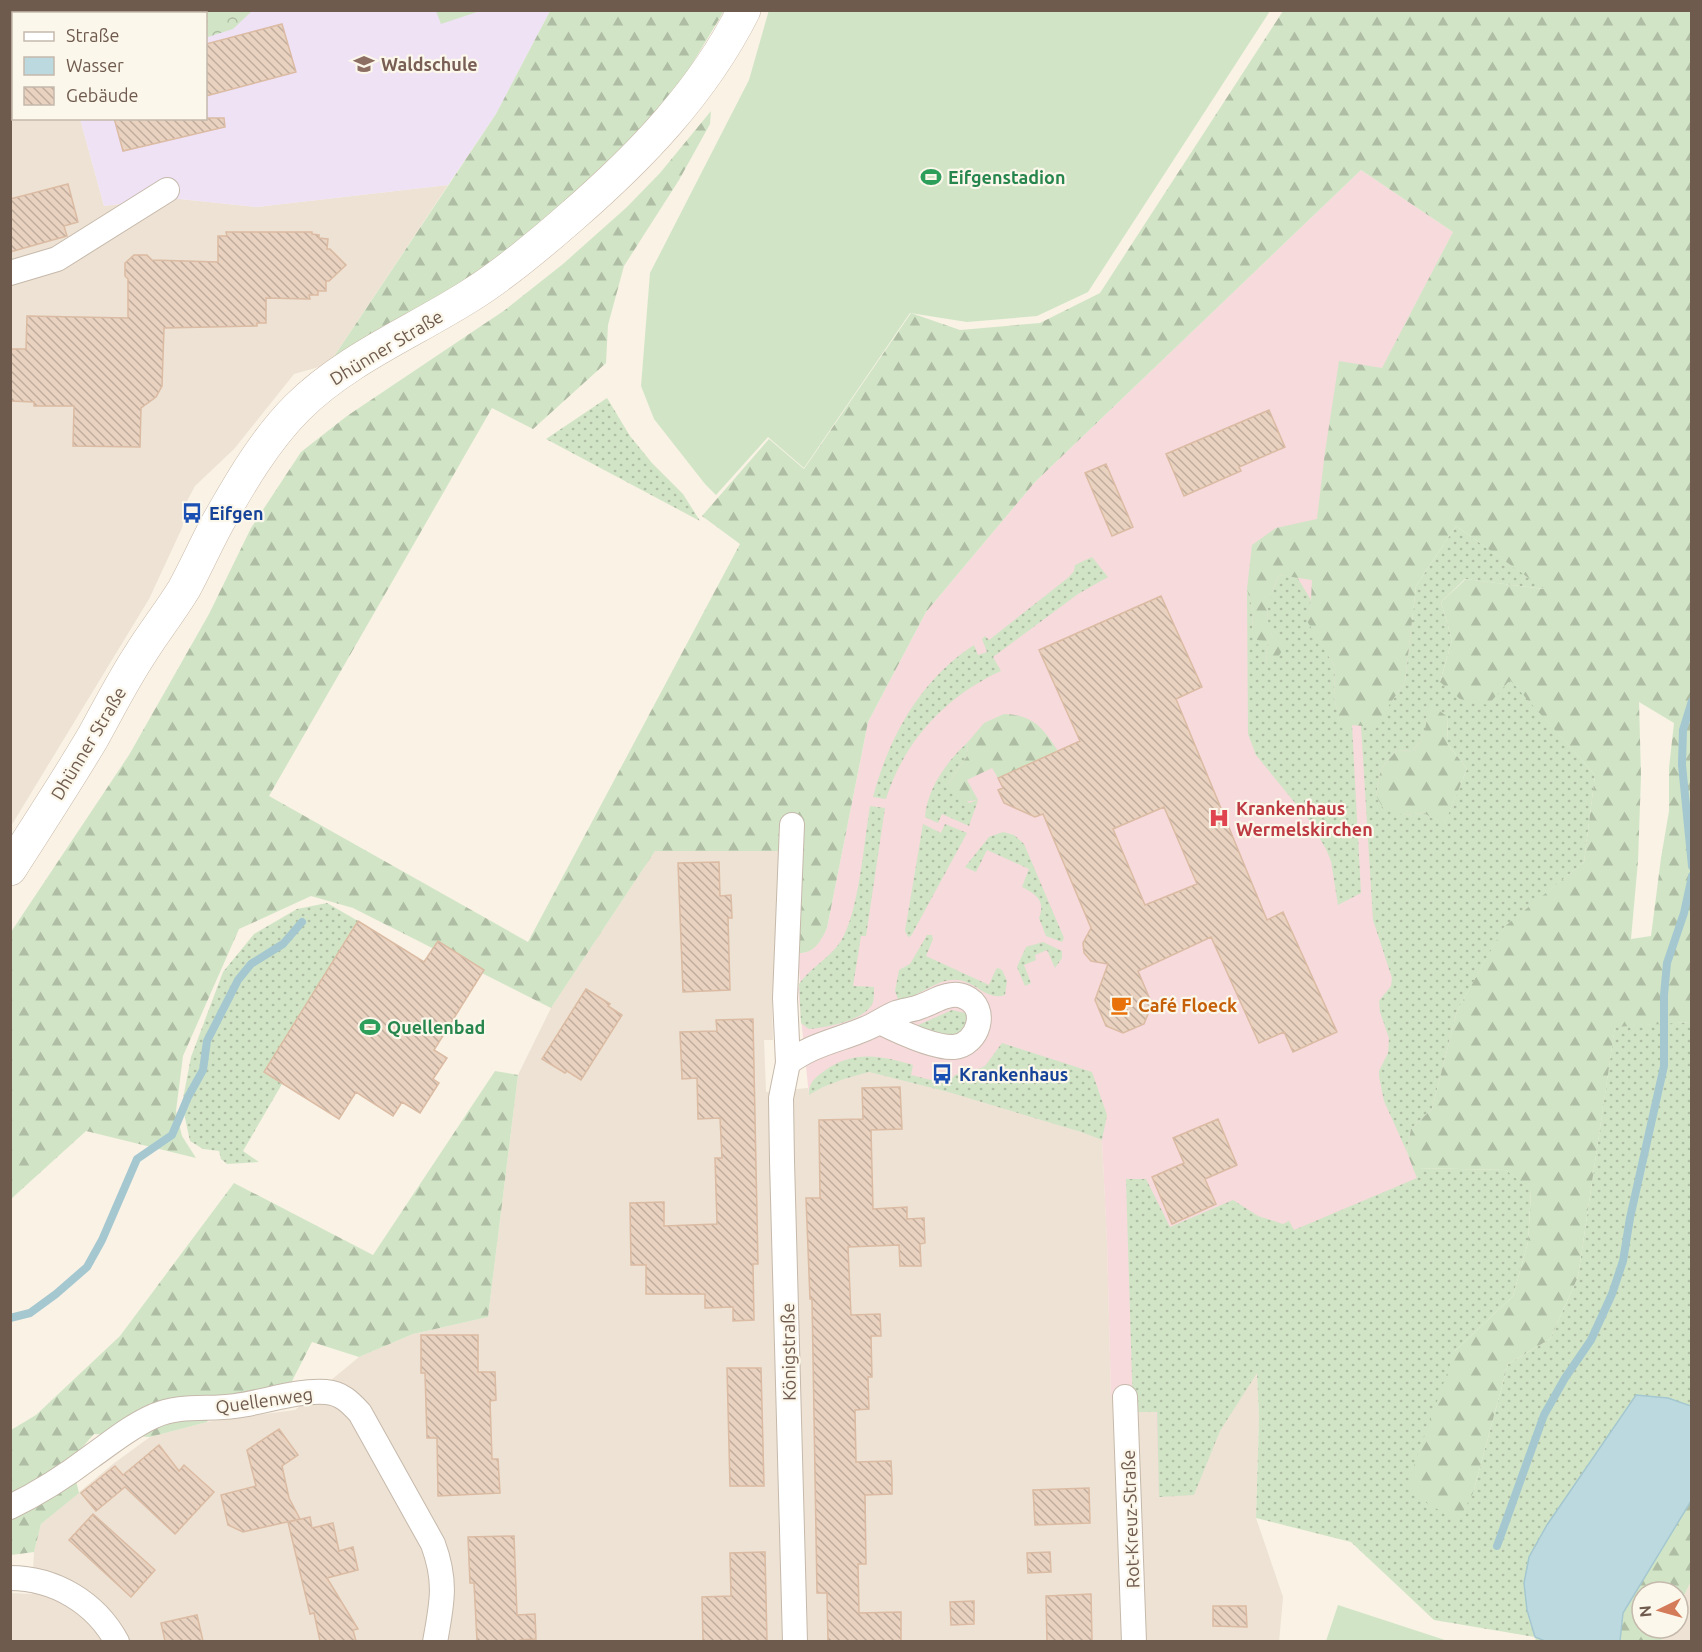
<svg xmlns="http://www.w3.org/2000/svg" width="1702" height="1652" viewBox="0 0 1702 1652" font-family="Ubuntu,sans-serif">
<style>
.residential{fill:#ede2d3}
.education{fill:#efe2f5}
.medical{fill:#f6dadc}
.grass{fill:url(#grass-dots);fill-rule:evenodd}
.forest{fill:url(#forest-firs);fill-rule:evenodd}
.park{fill:url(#park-crowns)}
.garden{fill:#d1e5c6}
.water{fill:#bdd9e0;stroke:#a4c7d0;stroke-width:1.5}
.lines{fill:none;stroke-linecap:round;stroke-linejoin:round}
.stream{stroke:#a4c7d0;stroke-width:8}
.building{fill:url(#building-back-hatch);stroke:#dbbba3;stroke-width:1.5;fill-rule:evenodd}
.minor-casing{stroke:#c6b9ab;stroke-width:26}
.secondary-casing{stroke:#c9b9a9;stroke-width:34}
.minor{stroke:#fff;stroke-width:24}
.secondary{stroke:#fff;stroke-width:33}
.labels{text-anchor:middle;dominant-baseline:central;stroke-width:4.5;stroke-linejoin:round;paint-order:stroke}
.education-label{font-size:18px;font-weight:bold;fill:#785e54;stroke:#fcf7eb;text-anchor:start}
.leisure-label{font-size:18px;font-weight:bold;fill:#27864d;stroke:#fcf7eb;text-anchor:start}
.street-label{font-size:18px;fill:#6f5b4e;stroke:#fcf7eb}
.transit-label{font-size:18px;font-weight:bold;fill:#164399;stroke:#fcf7eb;text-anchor:start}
.health-label{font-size:18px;font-weight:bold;fill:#be3a42;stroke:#fcf7eb;text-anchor:start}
.food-label{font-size:18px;font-weight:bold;fill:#c56008;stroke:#fcf7eb;text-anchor:start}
</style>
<defs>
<pattern id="grass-dots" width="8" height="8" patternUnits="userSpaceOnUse" patternTransform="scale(1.5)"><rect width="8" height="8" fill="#d1e5c6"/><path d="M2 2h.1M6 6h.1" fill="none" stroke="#aebda3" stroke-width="1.8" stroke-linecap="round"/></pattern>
<pattern id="forest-firs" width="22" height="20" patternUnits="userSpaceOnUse" patternTransform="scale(1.5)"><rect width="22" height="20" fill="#d1e5c6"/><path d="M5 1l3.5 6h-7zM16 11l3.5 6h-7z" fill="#aebda3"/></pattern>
<pattern id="park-crowns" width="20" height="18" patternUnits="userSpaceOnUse" patternTransform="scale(1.5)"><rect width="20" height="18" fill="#d1e5c6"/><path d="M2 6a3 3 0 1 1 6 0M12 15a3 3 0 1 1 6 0" fill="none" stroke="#aebda3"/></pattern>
<pattern id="building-back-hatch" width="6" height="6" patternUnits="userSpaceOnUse" patternTransform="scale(1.5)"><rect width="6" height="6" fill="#e9d2bf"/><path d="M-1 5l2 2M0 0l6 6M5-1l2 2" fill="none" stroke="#c1ad9d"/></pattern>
</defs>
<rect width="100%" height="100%" fill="#f9f2e5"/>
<path class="residential" d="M51 10 52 13 14 14V118L80 119 104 206 170 198 257 207 448 185 329 364 294 374 234 449 195 486 187 501 182 528 149 599 11 826V11Z
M655 851H786L779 950 774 976 772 999 773 1040H764L766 1092 808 1088 809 1095 823 1087 844 1079 869 1072 948 1092 1081 1132 1102 1140 1107 1241 1111 1397H1133V1412L1157 1411 1194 1495 1220 1431 1257 1372 1259 1418 1256 1518 1283 1597 1279 1642H11L10 1593 32 1594 34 1552 41 1524 113 1464 150 1437 207 1422 295 1410 359 1357 413 1334 488 1317 518 1075 551 1008Z
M1691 1581V1641L1661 1642 1668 1628H1678V1608Z"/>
<path class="education" d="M51 11H550L496 114 448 185 257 207 170 198 104 206 80 119 206 118V14H52Z"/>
<path class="medical" d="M1361 170 1453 232 1382 369 1457 1011 1432 1109 1407 1152 1418 1178 1257 1372 1220 1431 1194 1495 1159 1497 1156 1412H1133L1132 1397H1111L1107 1241 1102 1140 1081 1132 948 1092 869 1072 844 1079 823 1087 809 1095 798 989 800 982 798 953H804L819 942 827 928 868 722 926 612 1035 482Z"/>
<path class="grass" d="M607 398 630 436 652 463 683 494 700 521 546 439Z
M1456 526 1545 589 1465 579 1441 602 1452 640 1440 682 1510 679 1595 775 1584 862 1504 928 1457 1011 1432 1109 1411 1129 1407 1152 1384 1101 1379 1076V1071L1388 1053 1389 1038 1380 1012 1379 1001 1391 986 1392 978 1373 920 1361 726H1374L1405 682 1416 586ZM1427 703 1448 717 1447 743 1467 769 1444 824 1424 813 1404 815 1376 795 1381 769 1397 750 1413 751C1428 732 1427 726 1427 703Z
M1092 557 1108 577 1078 594 993 657 1001 671C946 696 904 741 886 799L873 797C889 737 920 680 974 645L978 655 987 652 982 639 985 636 989 640 1069 577 1074 571 1075 565Z
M1279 575 1297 577 1311 600 1308 621 1335 667 1334 697 1340 723 1352 725 1361 893 1338 905 1331 861 1326 849 1309 820 1256 755 1248 734 1247 589 1253 611 1252 627 1269 642 1266 655 1267 662 1273 637 1268 627V602Z
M967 743 968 755 948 784 969 803 978 800 969 826 942 814 938 823 925 817C927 789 947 761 967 743Z
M870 806 885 808 866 936H861L853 986 874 987C874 992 874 998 873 1002 867 1020 825 1028 809 1029L801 1023 799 984C810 968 830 958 841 941 859 912 864 842 870 806Z
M923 824 941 833 945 824 967 833 911 936 908 937 905 931Z
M1003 832 1014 835 1024 844 1064 938 1062 942 1046 936 1039 918C1046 901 1036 894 1022 887L1029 869 987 850 976 872 965 867 989 837Z
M327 903 358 921 264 1072 282 1084 243 1151 259 1162 227 1164 221 1159 219 1151 203 1149 190 1141 182 1104 191 1057 223 972 254 934 297 909Z
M927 935H932L933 939 926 956 989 985 996 969 998 968 1002 970 1007 981 1005 995C987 1001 976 982 958 980 937 978 921 996 901 1000L898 999 895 991 899 970 910 964Z
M1043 942 1062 951V958L1055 968 1047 950 1035 955 1036 960 1024 965 1031 983 1025 986 1017 967 1026 947Z
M952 1010 965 1013 969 1020 961 1036 937 1034 916 1026Z
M1691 1022V1501L1623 1613 1620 1641H1536L1535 1637 1434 1620 1351 1542 1256 1518 1259 1418 1257 1373 1220 1431 1194 1495 1159 1497 1157 1412H1133L1126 1179H1146L1170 1227 1233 1200 1258 1216 1283 1224 1289 1221 1294 1230 1417 1178 1413 1168 1506 1170 1531 1190 1528 1242 1513 1296 1455 1351 1473 1493 1508 1364 1550 1339 1578 1277 1615 1026Z
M1002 1043 1092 1072 1107 1115 1102 1140 1081 1132 948 1092 869 1072 844 1079 823 1087 809 1095C808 1085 814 1078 823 1072 852 1050 880 1055 913 1065L911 1075 947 1084 955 1075 972 1072 985 1066Z"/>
<path class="forest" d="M550 11H724L686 74 652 117 579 192 482 270 329 364 496 114Z
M1283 11H1691V1022L1615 1027 1578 1277 1550 1339 1508 1364 1473 1493 1458 1521 1425 1502 1408 1482 1455 1351 1513 1296 1528 1242 1531 1191 1506 1170 1413 1168 1407 1152 1411 1129 1432 1109 1457 1011 1504 927 1584 862 1595 775 1510 680 1488 705 1460 699 1440 682 1452 640 1441 602 1466 579 1544 589 1456 526 1416 586 1405 682 1374 727 1340 724 1334 697 1335 667 1307 621 1311 600 1312 580 1279 575C1270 596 1262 615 1273 637H1280L1285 641C1282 652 1279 661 1267 662L1266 655 1269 642 1257 640 1252 627 1253 611 1247 589 1252 545 1276 528 1317 519 1325 452 1339 361 1382 368 1453 232 1361 170 1035 482 926 612 868 722 827 928C821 941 814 954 798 953L786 851H655L551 1008 353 908 311 896 239 929 183 1056 176 1111 182 1136 196 1158 86 1131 11 1199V932L129 755 209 614 251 528 301 452 347 416 505 310 563 264 627 207 660 173 711 111 710 124 679 180 624 266 608 325 606 363 533 429 492 408 269 796 528 942 740 544 702 516 769 439 804 469 911 313 960 330 1040 323 1100 293ZM1639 702 1674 723 1669 768V811L1661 858 1651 936 1631 939 1638 861 1641 776Z
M1427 702 1448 717 1447 743 1467 769 1444 825 1424 813 1404 815 1383 808 1376 795 1381 769 1397 750 1413 751C1427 734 1427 724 1427 702Z
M1004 714C1033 715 1043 728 1058 751L998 778 992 768 967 780 978 800 961 802 952 794 948 784 968 755 967 743 984 723Z
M495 1071 518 1075 488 1317 413 1334 359 1357 312 1342 289 1387 214 1403 207 1422 150 1437 94 1434 71 1460 79 1493 41 1524 34 1552 11 1555V1430L36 1415 120 1336 234 1183 373 1255Z
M1691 1501V1581L1678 1608V1592H1642V1628H1668L1661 1641 1620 1642 1623 1613Z"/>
<path class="park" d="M187 11V10L252 11 233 29 208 37 206 36V14L187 13Z"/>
<path class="garden" d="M769 10H1270V11L1088 292 1037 316 967 322 910 313 804 468 768 437 716 495 705 484 654 419 641 386 650 273 749 80Z
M436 11V10L480 11 441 24Z
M1338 1605 1448 1641H1326Z"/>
<path class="water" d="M1636 1395 1668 1398 1691 1406V1501L1623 1613 1620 1641H1545L1535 1637 1527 1610 1524 1583 1529 1557 1547 1525Z"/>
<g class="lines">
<path class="stream" d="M1692 701 1683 730 1682 765 1692 866
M10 1318 30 1313 56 1294 87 1267 102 1240 137 1159 172 1135 188 1097 203 1070 207 1041 238 980 251 964 283 944 302 922
M1497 1546 1544 1415 1565 1378 1591 1340 1612 1294 1623 1261 1630 1218 1664 1066V995L1667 963 1684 913 1692 876"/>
</g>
<path class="building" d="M282 24 296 72 206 96V44Z
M114 118H224L225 127 123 151Z
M68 184 78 222 64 226 67 236 10 252V199Z
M226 232H312V234L319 235V238L328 239 327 249H330L346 265 329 281H326V291H318V295H309L310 299 266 298V323H257V326L164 328 162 386 156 397 141 408 140 447 73 446 74 406H34V402L10 401V349H26L27 316 128 318V279L125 276V263L134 255H147L152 260 218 262V236H227Z
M1269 410 1285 447 1239 467 1241 471 1184 496 1166 454Z
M1106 464 1133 527 1112 536 1085 473Z
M1161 596 1202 687 1176 699 1267 920 1283 912 1337 1032 1293 1052 1284 1032 1259 1043 1211 937 1138 971 1152 1004 1144 1024 1123 1033 1106 1026 1095 1000 1108 964 1091 961 1084 953 1083 943 1091 928 1043 814 1035 817 1004 803 998 790 1003 788 998 778 1080 741 1039 650ZM1164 807 1197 884 1145 905 1113 829Z
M719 862 720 896 731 895 732 918H728L730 990 683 992 678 863Z
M358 921 424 962 438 941 484 970 434 1050 447 1058 433 1079 439 1083 420 1113 402 1102 393 1116 356 1092 339 1119 264 1072Z
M586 989 610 1004 608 1006 622 1015 581 1080 567 1071 565 1073 542 1059Z
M753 1019 758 1264H753L754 1320 733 1321V1307L705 1308V1294H646V1265H631L630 1203 664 1202V1226L717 1224 715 1158H722L720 1118 698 1119 697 1078 682 1079 680 1032 717 1031 716 1020Z
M900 1087 902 1129 871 1130 873 1209 907 1207V1219L924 1218 925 1243 920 1244 921 1266H900L899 1245 848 1247 851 1315 880 1314 881 1336H871L872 1377H868L869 1409 855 1410 856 1462 891 1461 892 1479V1494L865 1495 866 1564H858L859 1613 901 1612V1641H828L827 1593H817L812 1299H810L806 1198H820L819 1120 863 1119 862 1088Z
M1218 1119 1237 1165 1205 1179 1216 1204 1172 1224 1152 1177 1184 1163 1173 1138Z
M421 1335H478V1372H495L496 1400 490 1401 492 1459H498L500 1493 438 1496 437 1438H427L425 1373H421Z
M727 1368H761L764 1486H730Z
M279 1429 298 1455 282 1466 289 1498 300 1519 243 1532 228 1525 221 1495 256 1486 247 1450Z
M159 1445 179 1471 184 1465 214 1492 175 1534 125 1487 96 1511 81 1493 115 1466 123 1475Z
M1089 1488 1090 1523 1035 1525 1033 1490Z
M93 1514 155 1570 131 1597 69 1540Z
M310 1517 312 1528 333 1523 339 1551 353 1547 358 1570 327 1578 358 1629 353 1630 356 1641H320L314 1613 310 1614 288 1522Z
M514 1536 517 1615 535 1614 536 1639 520 1640V1641H477L474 1583H470L468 1537Z
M765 1552 767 1641H703L702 1597 731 1596 730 1553Z
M1050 1552 1051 1572 1028 1573 1027 1553Z
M1091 1594 1092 1641H1047L1046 1596Z
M974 1601V1624L951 1625 950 1602Z
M1213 1606H1246L1247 1627 1213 1626Z
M197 1615 203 1641H165L161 1623Z"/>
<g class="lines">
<g class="minor-casing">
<path id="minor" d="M10 273 57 259 167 190
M788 1063 785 998 792 825
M1125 1397 1134 1642
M10 1507C39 1493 67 1475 92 1456 112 1442 131 1426 154 1416 180 1404 208 1410 235 1406 265 1402 296 1390 326 1392 341 1393 350 1402 360 1413L433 1544C447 1582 442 1603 435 1642
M10 1578C55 1578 96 1603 117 1642
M795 1642 782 1161 781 1098 788 1063C812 1044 840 1040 867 1028 877 1024 886 1017 896 1013 904 1010 913 1010 922 1006 931 1003 938 998 947 996 954 994 959 994 965 997 990 1008 978 1045 954 1047 933 1048 898 1031 880 1022"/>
</g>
<g class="secondary-casing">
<path id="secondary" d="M10 869C38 825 67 781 93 737 108 710 122 682 139 656 153 633 170 612 184 589 196 567 206 544 218 522 240 483 265 440 297 408 346 359 413 332 471 295 506 273 539 245 571 217 640 157 703 92 744 10"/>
</g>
<use href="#minor" class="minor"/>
<use href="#secondary" class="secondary"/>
</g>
<defs>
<g id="school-bare" transform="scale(1.62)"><path d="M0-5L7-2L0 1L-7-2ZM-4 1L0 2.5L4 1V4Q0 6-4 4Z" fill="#8d6e63" stroke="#fcf7eb" stroke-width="2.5" paint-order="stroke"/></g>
<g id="stadium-bare" transform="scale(1.62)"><path d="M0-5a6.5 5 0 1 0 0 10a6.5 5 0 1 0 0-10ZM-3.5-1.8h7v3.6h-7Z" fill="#2e9e5b" stroke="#fcf7eb" stroke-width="2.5" paint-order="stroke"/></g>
<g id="bus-bare" transform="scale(1.62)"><path d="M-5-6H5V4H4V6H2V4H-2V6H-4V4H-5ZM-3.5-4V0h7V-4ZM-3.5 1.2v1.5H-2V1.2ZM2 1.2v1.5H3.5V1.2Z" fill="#1a4fb4" stroke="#fcf7eb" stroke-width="2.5" paint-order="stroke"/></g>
<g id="hospital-bare" transform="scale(1.62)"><path d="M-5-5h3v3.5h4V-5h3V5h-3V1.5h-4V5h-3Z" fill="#e0444e" stroke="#fcf7eb" stroke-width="2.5" paint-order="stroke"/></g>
<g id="cafe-bare" transform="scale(1.62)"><path d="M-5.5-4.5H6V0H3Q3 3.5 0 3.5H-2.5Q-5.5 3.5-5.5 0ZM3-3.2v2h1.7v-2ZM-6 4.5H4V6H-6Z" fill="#e8710a" stroke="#fcf7eb" stroke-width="2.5" paint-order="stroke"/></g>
</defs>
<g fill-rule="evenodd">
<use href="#school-bare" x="364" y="64"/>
<use href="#stadium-bare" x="931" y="177"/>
<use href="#bus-bare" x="192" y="513"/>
<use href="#hospital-bare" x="1219" y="818"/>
<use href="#cafe-bare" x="1121" y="1005"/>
<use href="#stadium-bare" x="370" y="1027"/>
<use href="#bus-bare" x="942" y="1074"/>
</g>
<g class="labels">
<g class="education-label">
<text x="381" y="64">Waldschule</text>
</g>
<g class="leisure-label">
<text x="948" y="177">Eifgenstadion</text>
<text x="387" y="1027">Quellenbad</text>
</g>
<g class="street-label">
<text transform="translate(386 347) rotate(-31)">Dhünner Straße</text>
<text transform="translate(88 743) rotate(-59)">Dhünner Straße</text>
<text transform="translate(788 1352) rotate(-91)">Königstraße</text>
<text transform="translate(264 1400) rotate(-8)">Quellenweg</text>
<text transform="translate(1130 1519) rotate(-92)">Rot-Kreuz-Straße</text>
</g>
<g class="transit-label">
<text x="209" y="513">Eifgen</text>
<text x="959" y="1074">Krankenhaus</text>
</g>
<g class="health-label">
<text x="1236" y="808">Krankenhaus<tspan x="1236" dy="21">Wermelskirchen</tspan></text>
</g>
<g class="food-label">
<text x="1138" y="1005">Café Floeck</text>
</g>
</g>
<rect width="1702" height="1652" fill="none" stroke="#6f5b4e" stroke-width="24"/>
<rect x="12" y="12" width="195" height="108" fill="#fcf7eb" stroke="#c4b9ac" stroke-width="1.5"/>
<rect x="24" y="32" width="30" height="9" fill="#ffffff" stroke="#c4b9ac" stroke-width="1.5"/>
<text x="66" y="42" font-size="18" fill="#6f5b4e">Straße</text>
<rect x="24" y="57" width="30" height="18" fill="#bdd9e0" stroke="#c4b9ac" stroke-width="1.5"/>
<text x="66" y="72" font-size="18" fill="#6f5b4e">Wasser</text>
<rect x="24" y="87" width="30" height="18" fill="url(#building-back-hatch)" stroke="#c4b9ac" stroke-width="1.5"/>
<text x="66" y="102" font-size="18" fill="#6f5b4e">Gebäude</text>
<g transform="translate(1660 1610) rotate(265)"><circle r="28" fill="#fcf7eb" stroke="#c4b9ac" stroke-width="1.5"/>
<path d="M0-4.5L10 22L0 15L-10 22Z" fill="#d47b5a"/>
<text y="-9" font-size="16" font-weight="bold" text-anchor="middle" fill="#6f5b4e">N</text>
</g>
</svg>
